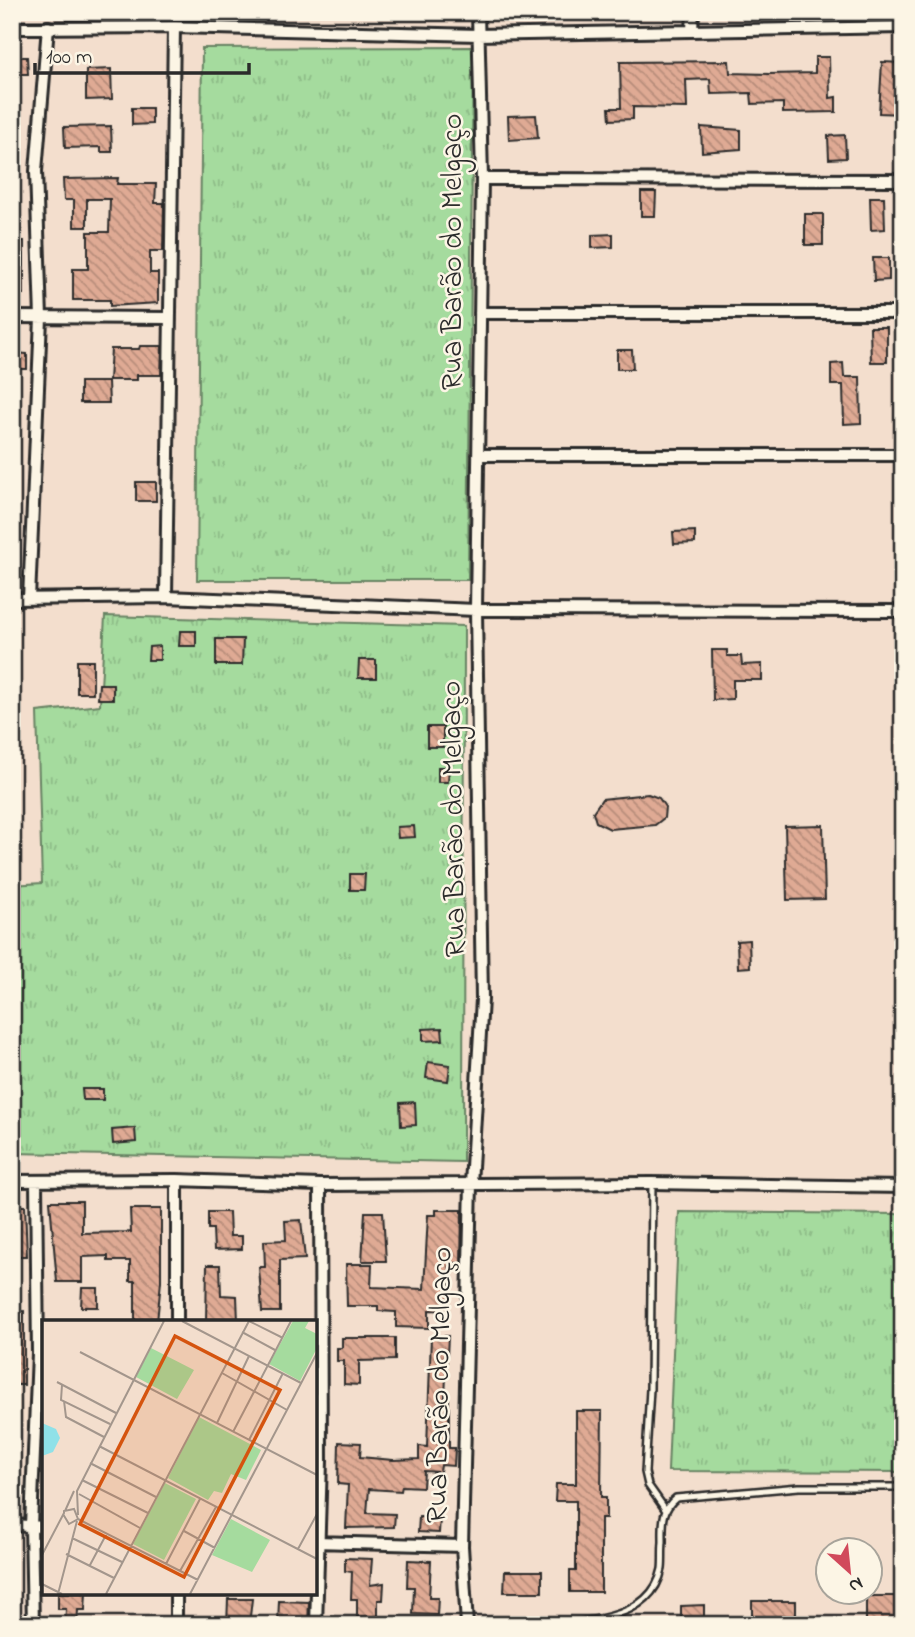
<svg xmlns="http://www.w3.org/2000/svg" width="915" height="1637" viewBox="0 0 915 1637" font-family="'Indie Flower',sans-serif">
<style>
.grass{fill:url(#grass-tufts);stroke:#688364;stroke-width:2}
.building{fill:url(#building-back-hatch);stroke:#2b2b2b;stroke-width:2}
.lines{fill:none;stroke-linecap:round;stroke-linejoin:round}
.lane-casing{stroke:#2b2b2b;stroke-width:10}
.street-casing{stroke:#2b2b2b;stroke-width:16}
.lane{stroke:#fcf5e5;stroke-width:5}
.street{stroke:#fcf5e5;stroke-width:10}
.labels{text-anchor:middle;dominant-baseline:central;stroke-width:5;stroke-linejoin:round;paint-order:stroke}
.street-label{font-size:30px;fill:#2b2b2b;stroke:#fcf5e5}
.inset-road{fill:none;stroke:#a3968c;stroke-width:2}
.view{fill:#d5540f;fill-opacity:0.15;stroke:#d5540f;stroke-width:3.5}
.inset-edge{fill:none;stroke:#2b2b2b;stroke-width:3.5}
</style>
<defs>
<pattern id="grass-tufts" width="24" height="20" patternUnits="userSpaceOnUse" patternTransform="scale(1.75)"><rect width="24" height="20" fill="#a5db9e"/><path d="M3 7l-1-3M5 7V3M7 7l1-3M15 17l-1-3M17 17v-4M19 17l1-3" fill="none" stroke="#8ebc88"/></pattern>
<pattern id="building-back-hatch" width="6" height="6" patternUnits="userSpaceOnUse" patternTransform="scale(1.75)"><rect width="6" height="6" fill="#dfaa94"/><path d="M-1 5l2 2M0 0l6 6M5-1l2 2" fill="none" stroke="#b58b79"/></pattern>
</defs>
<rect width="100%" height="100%" fill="#f3decd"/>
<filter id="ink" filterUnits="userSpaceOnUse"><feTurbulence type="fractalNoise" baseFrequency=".0143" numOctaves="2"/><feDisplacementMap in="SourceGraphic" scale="14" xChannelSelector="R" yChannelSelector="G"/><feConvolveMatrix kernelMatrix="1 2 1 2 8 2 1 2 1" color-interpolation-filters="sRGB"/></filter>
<g filter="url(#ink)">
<path class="grass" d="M473 47 468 580H197L202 48Z
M105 616 464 626 463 1162 12 1153V885L42 883 37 712 100 705Z
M679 1212 903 1214V1472L668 1471Z"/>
<path class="building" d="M12 57H27L28 74H12Z
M815 57H829L830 98 836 97V112L783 113V103L752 104 751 93 711 94 710 79 686 80 687 108 633 107V119L610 120 609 108H621L620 62 729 61 730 73 769 74 815 73Z
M882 62 903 63 901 114 879 113Z
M111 69 112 99 86 100V70Z
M132 108H152V124L132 125Z
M536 115 538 138 509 140 508 116Z
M111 126 112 152H101V147L65 148 64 127Z
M701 127 741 130V149L702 152Z
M845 135 846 158 829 159 828 136Z
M118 178 117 184H156L155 203H164L163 251H150V273H158V303L110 306V300H73V269H88V232H109L110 199H87V227H74V200H64L63 179Z
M641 192H656L655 216H641Z
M870 197H884L885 229 871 230Z
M805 214H823V245H805Z
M613 234V247L592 248V235Z
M12 241H24V294H12Z
M873 258H889V280L874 281Z
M870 327H887V362H871Z
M140 346H162L161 375H137V380H109L111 349H139Z
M617 350H632L633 369H617Z
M15 353 27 354V369H15Z
M843 363 844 377H860L861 423 844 424 843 385H831V364Z
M80 382H108L109 403H80Z
M136 482H156V501H136Z
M695 531V543L674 544 673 532Z
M180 631H196V646H179Z
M216 639H243L242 665H216Z
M160 646V660H148L149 647Z
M712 650H727V656H741L742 665 762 664V680H733V699L713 700Z
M359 660H376V678H358Z
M77 661H93V693H77Z
M99 684H113V699H98Z
M427 727H443V747H427Z
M438 767H449L448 782H438Z
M648 794 659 798 665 807 664 818 655 825 610 829 596 822 593 812 602 799Z
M823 825 825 899 787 900 785 826Z
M414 826 415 837 398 838 397 827Z
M350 874H365L364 890H350Z
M749 940 750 967 738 968 737 941Z
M442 1028 443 1040 423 1041V1029Z
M428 1062 450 1065 448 1081 426 1078Z
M82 1089H103V1100H83Z
M415 1102 416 1125 401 1126 400 1103Z
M135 1128 136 1142 113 1144 112 1130Z
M50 1201H82V1233L131 1232 130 1209H161V1281L157 1322H135V1281H130V1261H108V1256L82 1257V1282H57Z
M12 1206H25L27 1256H12Z
M436 1210H462L461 1263H450L449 1311 429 1310V1328L396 1327V1312L378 1311V1306H347L346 1264H372L371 1287 424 1289 428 1215H436Z
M208 1212H229L230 1236H242V1249L214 1250 213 1229H208Z
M365 1212H383L386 1261H362Z
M301 1220 305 1259 280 1260V1312H262L259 1267H265L264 1241 286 1240 285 1221Z
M207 1265H220L221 1295 237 1296 238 1322H206Z
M82 1288H98V1307H81Z
M24 1311V1385H12V1312Z
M431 1336H448L445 1397H449V1448H455L454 1466 441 1465 440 1472 424 1471 423 1487 402 1486 401 1491 369 1489 367 1513 395 1514 394 1527 346 1528 348 1485 338 1484 339 1442 361 1443 360 1457 393 1460 419 1459V1446L427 1447Z
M342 1338H395V1360L359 1361V1385L344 1384V1361H337V1348H342Z
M576 1411H602L601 1497H606V1518H601V1592H570V1571H576V1501H555L556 1484H576Z
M419 1517 440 1518 439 1533 418 1532Z
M345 1558 372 1559 370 1585 384 1583 383 1600H378V1617H357V1599H351L352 1572 345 1571Z
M408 1560 431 1561 429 1598H438L437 1615 413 1614 414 1587H407Z
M505 1571H542V1592H504Z
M58 1593H86L85 1610H78L77 1625H65L66 1609H58Z
M866 1596H898V1625H866Z
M228 1599H252L249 1625H227Z
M279 1601 309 1602 308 1624 278 1623Z
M752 1601H796V1625H752Z
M704 1605V1625H681V1606Z"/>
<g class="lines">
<g class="lane-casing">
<path id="lane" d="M652 1183 650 1389 645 1472 648 1485 665 1509
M500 1625C549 1622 649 1633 662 1569 663 1561 662 1551 663 1542 663 1524 661 1510 676 1498L799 1487H903"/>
</g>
<g class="street-casing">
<path id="street" d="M12 28 174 27 478 35 903 27
M692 30 693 12
M482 179 903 180
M480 313H903
M12 317 169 318
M478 455H903
M166 597 174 27
M12 599 166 597 476 610 903 611
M29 599 41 318 36 171 48 27
M12 1181 177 1180 320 1185 652 1183 903 1187
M177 1322V1180
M12 1525 44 1527
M315 1542 462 1546
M176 1593V1625
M33 1625 31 1526 38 1353 36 1182
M316 1625 321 1461 320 1185
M467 1625 462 1546 471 1184 482 999 476 610 482 179 478 12"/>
</g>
<use href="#lane" class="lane"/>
<use href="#street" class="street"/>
</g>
</g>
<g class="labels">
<g class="street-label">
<text transform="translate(454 252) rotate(-90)">Rua Barão do Melgaço</text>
<text transform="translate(455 819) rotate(-91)">Rua Barão do Melgaço</text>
<text transform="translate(441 1385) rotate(-89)">Rua Barão do Melgaço</text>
</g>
</g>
<g transform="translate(42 1320)">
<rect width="275" height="275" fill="#f3decd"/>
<path d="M251 1H267L263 8 275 14V28L258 61 227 44ZM109 28 152 50 135 79 94 57ZM157 97 219 130 204 160 189 154 180 173 172 171 166 180 126 158ZM123 163 154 179 122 240 91 224ZM189 199 228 220 210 252 170 235Z" fill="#a5db9e"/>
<path d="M0 103 14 109 18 118 11 132 0 136Z" fill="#8fe1e8"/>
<path class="inset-road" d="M140 1 259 63M207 1 241 18M200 12 233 30M38 32 275 155M180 53 245 90M15 62 74 93M20 65 19 80 68 104M22 81 24 97 62 117M175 103 207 36M191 112 249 1M207 120 241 53M57 126 275 239M48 143 114 177M40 160 106 193M37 174 98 208M23 191 32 171M36 195 35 171 122 1M36 199 156 260M142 211 173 228M30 218 80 242M256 229 275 194M24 234 72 258M0 235 22 193V191L32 189 36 199 27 204 21 194M124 244 158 179M48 245 65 213M138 251 174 187M0 264 20 274M16 274 35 201M64 274 207 1M148 274 275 33"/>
<path class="view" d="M133 16 238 70 142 257 38 204Z"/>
<rect width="275" height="275" class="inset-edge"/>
</g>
<rect width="915" height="1637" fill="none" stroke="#fcf5e5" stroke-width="42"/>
<rect x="21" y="21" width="873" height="1595" fill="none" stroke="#2b2b2b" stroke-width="2.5" filter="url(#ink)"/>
<g transform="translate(849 1571) rotate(153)"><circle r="33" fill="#fcf5e5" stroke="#a8a49b" stroke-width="2"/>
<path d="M0-5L12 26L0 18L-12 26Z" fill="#d1495b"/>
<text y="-10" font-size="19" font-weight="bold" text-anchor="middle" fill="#2b2b2b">N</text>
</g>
<path d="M35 63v10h214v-10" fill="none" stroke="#2b2b2b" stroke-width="3.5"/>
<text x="46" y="63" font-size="21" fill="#2b2b2b" stroke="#fcf5e5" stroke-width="5" paint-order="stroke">100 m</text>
</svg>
